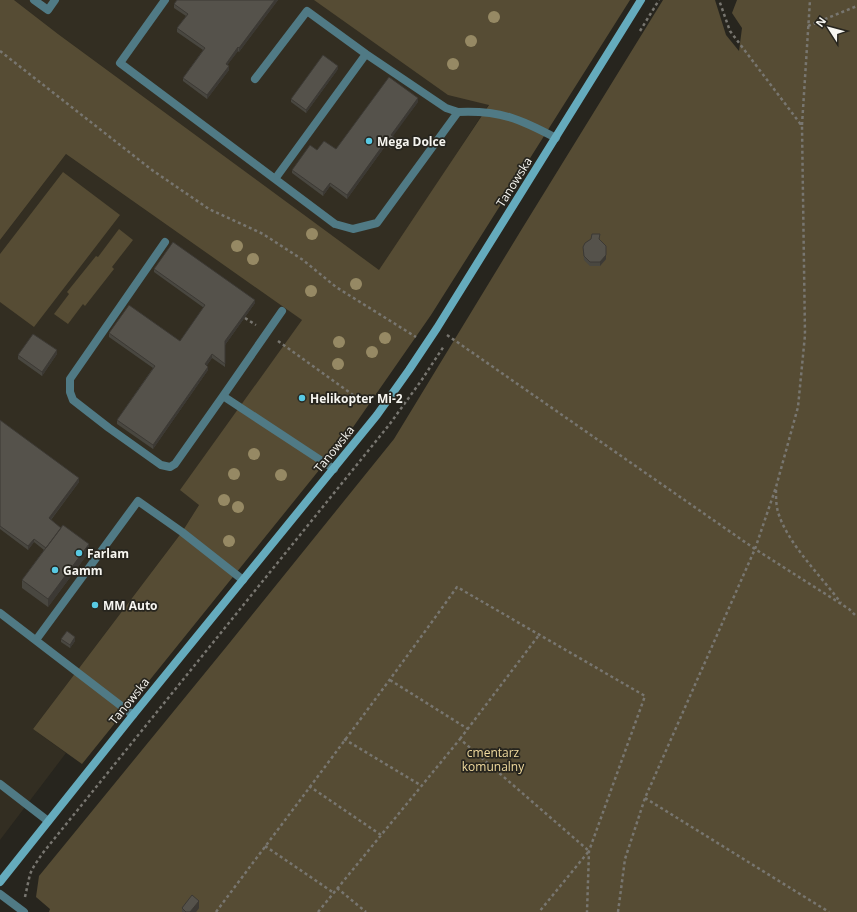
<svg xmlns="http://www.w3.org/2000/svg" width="857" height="912" viewBox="0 0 857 912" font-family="'Open Sans',sans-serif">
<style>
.built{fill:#332e22}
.green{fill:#564c34}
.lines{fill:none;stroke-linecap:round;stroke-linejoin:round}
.path{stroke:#787670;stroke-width:2.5;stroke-dasharray:3 3;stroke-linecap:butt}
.service{stroke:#507a85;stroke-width:8}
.secondary{stroke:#65abbd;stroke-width:8}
.tree{fill:#968964}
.wall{fill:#494740}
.shaded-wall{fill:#3c3934}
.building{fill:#55524b;stroke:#3c3934}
.poi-dot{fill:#58c9e3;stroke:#27251e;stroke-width:1.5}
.labels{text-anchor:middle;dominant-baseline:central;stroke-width:3.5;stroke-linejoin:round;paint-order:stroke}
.poi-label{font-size:12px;font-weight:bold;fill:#f6f5f0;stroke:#27251e;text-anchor:start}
.street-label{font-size:12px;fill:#f6f5f0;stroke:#27251e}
.park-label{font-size:12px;fill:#f0da9e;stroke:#27251e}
</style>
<rect width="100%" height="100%" fill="#27251e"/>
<path class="built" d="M14 0H552L489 104 380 271 58 34Z
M66 154 328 338 199 505 182 532 33 729 66 753 0 840V240Z"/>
<path class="green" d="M0 0H14L58 34 379 270 489 105 448 95 314 0H630L431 315 349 433 82 764 33 729 182 532 199 505 180 490 302 320 66 154 0 240Z
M663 0H715L726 35 739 51 742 28 732 13 737 0H857V912H49L50 909 36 897 39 876 227 646 394 439 520 232Z
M63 172 120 215 34 327 0 302V254Z
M119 229 133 240 112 267 114 269 85 306 83 304 68 324 54 314 69 294 67 292 96 256 98 257Z"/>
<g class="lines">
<path class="path" d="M808 26 857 6
M640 31 659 0
M0 51 152 170 209 209 263 234 303 260 336 287 416 337
M802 125 810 0
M245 318 256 325
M447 335 755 549 849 609 857 617
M278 341 360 400
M776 490C776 497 776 505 778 512 787 543 821 576 841 603
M390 680 468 729
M344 739 422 786
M460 739 539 635
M309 786 381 835
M645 798 829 912
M265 846 334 893
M337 888 366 912
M25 897 30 874 34 866 42 854 389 425 421 381 444 346
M216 912C297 804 379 696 457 587L645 696 589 851 587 912
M318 912 460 739 589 851 539 912
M618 912 625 859 645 798 755 549 776 487 798 407 805 335 802 126 730 31 719 0"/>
<path class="service" d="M34 0 48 10 55 0
M165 0 120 63 335 224 353 229 377 223 458 112C500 110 520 119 556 138
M255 79 307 11 366 54 446 108 458 112
M275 179 366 54
M165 242 70 379V392L73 400 109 428 161 465 170 467 175 464 223 396 334 469
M223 396 282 311
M0 613 133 715
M36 640 138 501 182 532 243 580
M0 784 48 821
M0 894 24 912"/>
<path class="secondary" d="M0 882 133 715 377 415 409 370 437 328 641 0"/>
</g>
<g class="tree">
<circle cx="494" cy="17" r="6"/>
<circle cx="471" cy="41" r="6"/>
<circle cx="453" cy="64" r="6"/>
<circle cx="312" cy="234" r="6"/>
<circle cx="237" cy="246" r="6"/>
<circle cx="253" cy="259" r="6"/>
<circle cx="356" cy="284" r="6"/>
<circle cx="311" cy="291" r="6"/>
<circle cx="385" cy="338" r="6"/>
<circle cx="339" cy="342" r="6"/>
<circle cx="372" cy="352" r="6"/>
<circle cx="338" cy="364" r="6"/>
<circle cx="254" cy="454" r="6"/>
<circle cx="234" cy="474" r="6"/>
<circle cx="281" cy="475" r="6"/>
<circle cx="224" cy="500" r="6"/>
<circle cx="238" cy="507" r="6"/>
<circle cx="229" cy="541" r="6"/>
</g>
<path class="wall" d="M278 0 239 52 238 51 227 65 229 70 207 99 183 81V78L203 50 177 32V28L186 16 174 8V4Z
M338 69 306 113 291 102V99Z
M418 102 392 136 396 143 391 149 386 145 347 199 330 186 323 196 292 173V170L336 149Z
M600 240 606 259 600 266H590L584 260 583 247Z
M154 269 255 303 225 345V367L212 358 207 365 208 370 153 449 117 424V420L153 368 109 337V333L180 341 204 308 154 272Z
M57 354 42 376 18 359V355Z
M0 420 79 482 51 520 89 552 48 607 22 588V580L44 550 34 542 28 550 0 529Z
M61 639 75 641 70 648 61 642Z
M182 908H199L196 912H182Z"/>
<path class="shaded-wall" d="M275 0H278L239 52V48Z
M238 47V51L226 67V64Z
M229 66V70L207 99V95Z
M338 66V69L306 113V110Z
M418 98V102L391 139V135Z
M396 139V143L391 149V145Z
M386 141V145L347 199V195Z
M330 183V186L323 196V192Z
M606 255V259L600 266V262Z
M255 300V303L225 345V341Z
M57 350V354L42 376V372Z
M212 354V358L205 368V364Z
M208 367V370L153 449V445Z
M79 478V482L49 522V518Z
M34 539V542L28 550V546Z
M89 544V552L48 607V599Z
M75 637V641L70 648V645Z
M199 901V908L196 912H190Z"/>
<path class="building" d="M177 0H275L239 48 238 47 226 64 229 66 207 95 183 78 205 48 177 28 188 14 174 4Z
M323 55 338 66 306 110 291 99Z
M389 77 418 98 391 135 396 139 391 145 386 141 347 195 330 183 323 192 292 170 310 145 317 150 324 141 336 149Z
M592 234H600L599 239 606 246V255L600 262H590L584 256 583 247 585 243 591 239Z
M173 242 255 300 225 341V364L212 354 205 364 208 367 153 445 117 420 155 366 109 333 129 305 180 341 205 305 154 269Z
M33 334 57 350 42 372 18 355Z
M0 420 79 478 49 518 61 528 46 548 34 539 28 546 0 526Z
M63 525 89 544 48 599 22 580Z
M67 631 75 637 70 645 61 639Z
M192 895 199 901 190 912H186L182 908Z"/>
<g class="poi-dot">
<circle cx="369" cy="141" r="4"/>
<circle cx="302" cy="398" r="4"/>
<circle cx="79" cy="553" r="4"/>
<circle cx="55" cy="570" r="4"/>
<circle cx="95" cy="605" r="4"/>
</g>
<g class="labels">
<g class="poi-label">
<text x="377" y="141">Mega Dolce</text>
<text x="310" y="398">Helikopter Mi-2</text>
<text x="87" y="553">Farlam</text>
<text x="63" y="570">Gamm</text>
<text x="103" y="605">MM Auto</text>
</g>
<g class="street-label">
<text transform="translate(514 182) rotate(-58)">Tanowska</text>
<text transform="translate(334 449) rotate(-51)">Tanowska</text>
<text transform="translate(129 701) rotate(-51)">Tanowska</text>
</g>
<g class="park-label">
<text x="493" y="752">cmentarz<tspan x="493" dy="14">komunalny</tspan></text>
</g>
</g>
<g transform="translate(829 28) rotate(306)" stroke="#27251e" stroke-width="3" paint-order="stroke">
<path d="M0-3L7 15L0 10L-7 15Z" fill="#f6f5f0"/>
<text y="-6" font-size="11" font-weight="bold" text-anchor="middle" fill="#f6f5f0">N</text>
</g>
</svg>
